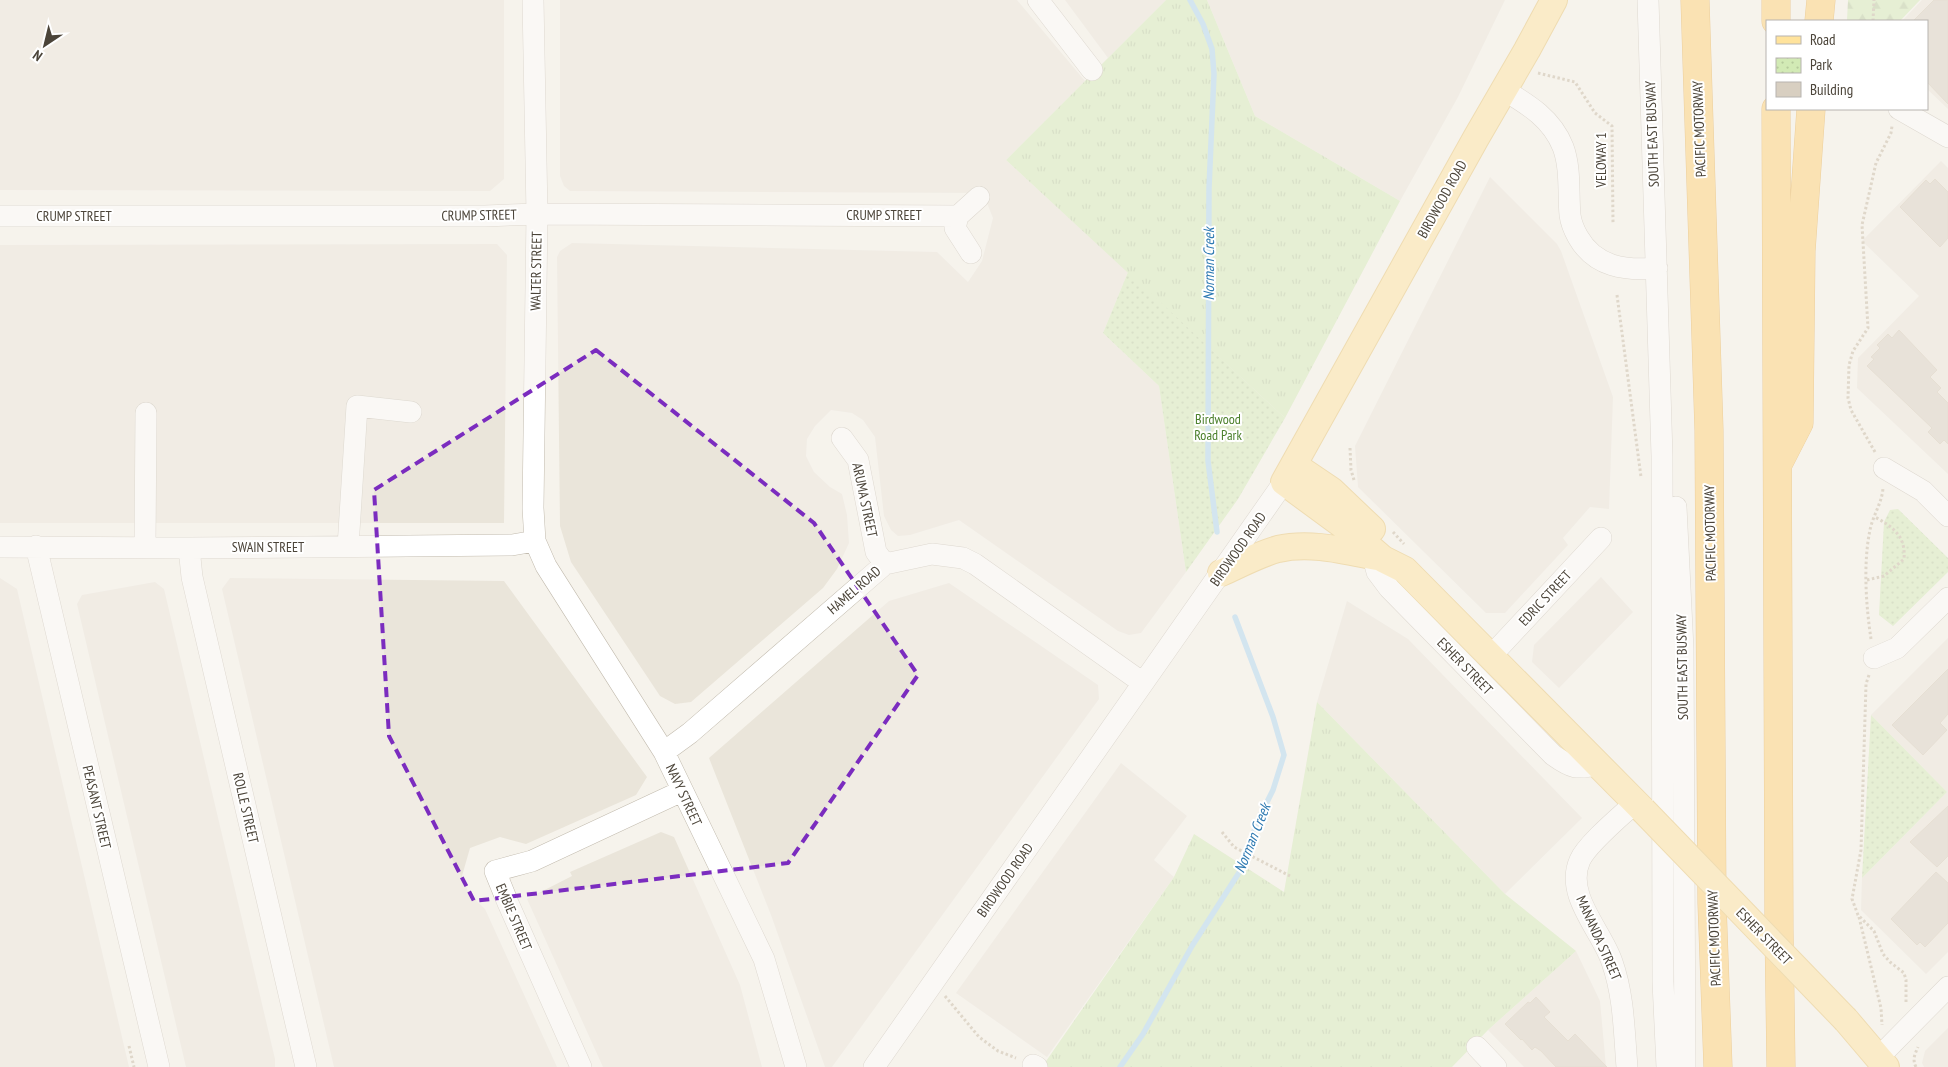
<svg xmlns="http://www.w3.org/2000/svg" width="1948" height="1067" viewBox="0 0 1948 1067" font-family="'PT Sans Narrow',sans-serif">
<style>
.residential{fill:#eae5da}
.grass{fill:url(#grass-tufts)}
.forest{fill:url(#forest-firs)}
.park{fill:url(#park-dots)}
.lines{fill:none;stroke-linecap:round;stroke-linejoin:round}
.stream{stroke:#a9d4f2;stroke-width:5.5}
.building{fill:#d8cfc1;stroke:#d3c7b4}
.minor-casing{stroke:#c2bbae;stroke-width:22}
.major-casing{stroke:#e6c16a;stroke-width:28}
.highway-casing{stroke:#e0a43c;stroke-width:29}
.path{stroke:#c4b79f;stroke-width:3;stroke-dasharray:2.5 2.5;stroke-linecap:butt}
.minor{stroke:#fff;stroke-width:21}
.major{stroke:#ffe39c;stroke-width:26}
.highway{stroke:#ffcf6e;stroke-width:28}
.major-bridge-casing{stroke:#e6c16a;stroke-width:28;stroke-linecap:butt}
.major-bridge{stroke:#ffe39c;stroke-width:26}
.marked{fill:none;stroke:#7b2cbf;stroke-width:4;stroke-dasharray:10 6;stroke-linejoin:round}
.labels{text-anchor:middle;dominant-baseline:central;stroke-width:4;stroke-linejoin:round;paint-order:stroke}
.street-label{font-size:14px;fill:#4b4439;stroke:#fff}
.park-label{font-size:14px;fill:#4a7f2a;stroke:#fff}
.water-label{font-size:15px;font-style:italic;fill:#2e7ab2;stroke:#fff}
</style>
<defs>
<pattern id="grass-tufts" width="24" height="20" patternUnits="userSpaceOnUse" patternTransform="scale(1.25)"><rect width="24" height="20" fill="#d2eab5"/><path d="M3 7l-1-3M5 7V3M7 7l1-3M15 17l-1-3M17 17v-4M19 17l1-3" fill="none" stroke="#b6ca9c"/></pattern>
<pattern id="forest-firs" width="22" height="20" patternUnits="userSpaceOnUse" patternTransform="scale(1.25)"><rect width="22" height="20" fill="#d2eab5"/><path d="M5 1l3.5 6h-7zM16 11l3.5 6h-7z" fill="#b6ca9c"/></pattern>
<pattern id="park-dots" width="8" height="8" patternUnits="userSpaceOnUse" patternTransform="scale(1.25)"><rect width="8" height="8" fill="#d2eab5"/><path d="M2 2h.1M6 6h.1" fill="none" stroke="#b6ca9c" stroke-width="1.8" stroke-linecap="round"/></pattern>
</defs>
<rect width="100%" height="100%" fill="#f6f3ec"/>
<path class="residential" d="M0 0H504V179L490 191 0 190Z
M560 0H1017L1085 81 1006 160 1128 272 1103 333 1159 386 1186 572 1141 633 1129 635 1118 631 959 520 910 535 898 536 891 530 884 516 875 437 863 420 852 413 831 410 815 426 807 439 806 456 814 472 830 487 842 494 847 515 849 543 837 569 823 588 691 702 675 704 660 696 571 562 560 526 557 257 560 251 572 243 937 252 968 282 982 261 993 218 983 193 570 191 564 186 560 176Z
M1065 0H1166L1108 58Z
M1207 0H1505L1458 97 1400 201 1255 116Z
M1922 0H1948V109L1927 89V21H1902Z
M1941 161 1948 168V474L1857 388 1858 358 1919 296 1862 241Z
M1490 177 1557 244 1561 251 1613 397 1609 509 1590 507 1563 538 1568 545 1505 613H1486L1358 487 1355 446Z
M497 244 507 255 504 523H0V245Z
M1601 577 1633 612 1559 688 1532 662 1534 645Z
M0 578 17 589 129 1067H0Z
M230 578 504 581 647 777 636 795 526 844 500 837 470 848 462 876 469 894 485 909 557 1067H334L222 589Z
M155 582 164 589 275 1059V1067H186L77 604 82 595Z
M949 583 1098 685 1099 699 832 1067H825L771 915 709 758 889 601Z
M1347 601 1408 639 1582 818 1505 894 1317 702Z
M1948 638V952L1926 974 1861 910 1862 878 1947 792 1871 715Z
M1121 763 1187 816 1154 860 1174 877 1047 1057 956 993Z
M661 832 674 837 740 985 762 1067H603L527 899 572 876 570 872Z
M1576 951 1600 1001 1606 1067H1524L1488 1030Z
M1948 1028V1067H1924L1922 1063 1925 1051Z"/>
<path class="grass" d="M1166 0H1207L1255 116 1400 201 1285 418 1006 160Z
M1317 702 1505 894 1576 951 1488 1030 1452 1067H1042L1174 877 1194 834 1284 892Z"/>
<path class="forest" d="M1848 0H1920L1900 21H1847Z"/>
<path class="park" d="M1128 272 1285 418 1238 499 1186 572 1159 386 1103 333Z
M1898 509 1948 558V572L1893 626 1879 615 1884 522 1890 510Z
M1871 715 1947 792 1862 878Z"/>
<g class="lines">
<path class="stream" d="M1190 0 1203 24 1212 49 1214 74 1209 188 1208 461 1217 532
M1120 1067 1143 1034 1192 946 1242 868 1257 822 1273 790 1284 755 1273 717 1235 617"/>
</g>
<path class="building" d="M1934 0H1948V104L1927 82V21H1913Z
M1935 179 1948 192V238L1940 247 1900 207 1926 180 1930 184Z
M1899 330 1937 370 1930 377 1941 388 1937 392 1948 403V444L1944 440 1940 444 1928 432 1932 428 1867 366 1874 359 1871 357 1880 348 1877 345 1888 334 1892 338Z
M1948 669V714L1940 723 1947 730 1923 755 1892 725Z
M1948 806V856L1937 867 1910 842Z
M1936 872 1948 883V923L1925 947 1920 942 1917 945 1891 919Z
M1536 997 1550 1012 1544 1017 1568 1041 1575 1034 1607 1067H1556L1541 1051 1535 1047 1532 1050 1522 1039 1521 1040 1505 1024 1528 1002 1530 1003Z"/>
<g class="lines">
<g class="minor-casing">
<path id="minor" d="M533 0 537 214 533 508 535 541 546 566 664 752 764 959 796 1067
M1038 0 1092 70
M1648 0 1662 456 1663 982 1667 1067
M1504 90C1529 105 1552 119 1563 147 1571 168 1568 194 1570 215 1571 223 1574 230 1578 237 1595 267 1625 271 1657 268
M1899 109 1948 137
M0 216H485L537 214 958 216
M971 253 955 228 958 216 979 197
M842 438 858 460 876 552 885 564
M1884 468 1923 491 1948 516
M1676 507 1683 649 1685 1067
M36 546 159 1067
M0 547 189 548 512 545 535 541
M145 547 146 413
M348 547 357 406 411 412
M189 548 192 577 306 1067
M1373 557 1377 572 1389 588 1553 755C1571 768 1577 770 1599 764
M1490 657 1601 538
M1874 658 1897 648 1948 598
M664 752 690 733 885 564 932 554 963 558 975 564 1143 683
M1477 1047 1496 1067
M1878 1058 1948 987
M1033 1065 1037 1067
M581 1067 508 903 495 871 532 861 682 791
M874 1067 1284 482
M1627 1067C1624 1031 1624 996 1612 962 1602 931 1564 895 1580 860 1587 844 1622 815 1636 802"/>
</g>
<g class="major-casing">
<path id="major" d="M1554 0 1527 50 1476 138 1284 482 1352 532 1383 559 1405 570 1643 810
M1294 465 1331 490 1372 529
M1221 573C1239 565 1259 554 1278 549 1312 541 1349 552 1382 558
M1846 1020 1886 1067"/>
</g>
<g class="highway-casing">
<path id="highway" d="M1695 0 1709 430 1712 903 1718 1067
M1776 0V21
M1819 21 1821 0
M1776 109 1779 929 1781 1067
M1779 462 1799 423 1801 251 1811 109"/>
</g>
<path class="path" d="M1873 21 1874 0
M1538 73 1575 82 1595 113 1612 126 1613 223
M1617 295 1641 477
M1350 448 1351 470 1354 480
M1875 452 1851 410 1848 398 1849 365 1853 351 1868 328 1862 225 1876 163 1891 133 1892 126
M1393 532 1404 544
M1867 580 1884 576 1904 559C1906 536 1893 527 1875 517
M1871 639C1866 606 1863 563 1870 530 1873 515 1882 503 1883 488
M1869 675 1866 684 1861 850 1852 899 1858 915 1874 931 1883 954 1890 962 1904 973 1906 980V1003
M1222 832 1234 847 1290 876
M1859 917 1881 1008 1882 1025
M945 996 979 1037 998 1051 1016 1058
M129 1046 134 1067
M1916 1067C1912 1059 1915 1054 1918 1047"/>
<use href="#minor" class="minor"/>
<use href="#major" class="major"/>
<use href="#highway" class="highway"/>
<g class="major-bridge-casing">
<path id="major-bridge" d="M1643 810 1846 1020"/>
</g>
<use href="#major-bridge" class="major-bridge"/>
</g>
<path d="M0 0H1948V1067H0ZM596 350 814 523 918 675 788 863 474 901 389 736 374 490Z" fill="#f6f3ec" fill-opacity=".55" fill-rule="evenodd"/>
<path class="marked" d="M596 350 814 523 918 675 788 863 474 901 389 736 374 490Z"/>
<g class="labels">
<g class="street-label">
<text transform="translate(1699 129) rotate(-92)">PACIFIC MOTORWAY</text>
<text transform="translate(1652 134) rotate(-92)">SOUTH EAST BUSWAY</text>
<text transform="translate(1601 160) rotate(-90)">VELOWAY 1</text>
<text transform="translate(1442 199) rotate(-61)">BIRDWOOD ROAD</text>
<text transform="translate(479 215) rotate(-1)">CRUMP STREET</text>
<text x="884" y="215">CRUMP STREET</text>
<text x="74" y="216">CRUMP STREET</text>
<text transform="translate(536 271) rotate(-89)">WALTER STREET</text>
<text transform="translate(865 500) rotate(78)">ARUMA STREET</text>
<text transform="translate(1710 533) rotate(-91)">PACIFIC MOTORWAY</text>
<text x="268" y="547">SWAIN STREET</text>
<text transform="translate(1238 549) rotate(-55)">BIRDWOOD ROAD</text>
<text transform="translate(854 590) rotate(-41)">HAMEL ROAD</text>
<text transform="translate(1545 598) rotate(-47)">EDRIC STREET</text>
<text transform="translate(1465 666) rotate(46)">ESHER STREET</text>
<text transform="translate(1682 667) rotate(-91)">SOUTH EAST BUSWAY</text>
<text transform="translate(684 795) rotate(65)">NAVY STREET</text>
<text transform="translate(97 807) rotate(77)">PEASANT STREET</text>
<text transform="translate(246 808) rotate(77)">ROLLE STREET</text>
<text transform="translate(1005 880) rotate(-55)">BIRDWOOD ROAD</text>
<text transform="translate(514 917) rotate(67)">EMBIE STREET</text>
<text transform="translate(1764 936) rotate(46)">ESHER STREET</text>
<text transform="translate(1599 938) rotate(66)">MANANDA STREET</text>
<text transform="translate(1714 938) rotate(-92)">PACIFIC MOTORWAY</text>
</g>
<g class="park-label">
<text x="1218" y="419">Birdwood<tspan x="1218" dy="16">Road Park</tspan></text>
</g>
<g class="water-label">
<text transform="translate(1208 264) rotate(-90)">Norman Creek</text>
<text transform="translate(1252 838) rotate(-68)">Norman Creek</text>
</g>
</g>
<rect x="1766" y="20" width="162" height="90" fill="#ffffff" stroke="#b7b4b0"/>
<rect x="1776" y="36" width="25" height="8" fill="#ffe39c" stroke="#b7b4b0"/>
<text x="1810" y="45" font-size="15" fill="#4b4439">Road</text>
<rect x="1776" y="58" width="25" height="15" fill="url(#park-dots)" stroke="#b7b4b0"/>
<text x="1810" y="70" font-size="15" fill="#4b4439">Park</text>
<rect x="1776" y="82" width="25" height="15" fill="#d8cfc1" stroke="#b7b4b0"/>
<text x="1810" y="95" font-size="15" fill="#4b4439">Building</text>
<g transform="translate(45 45) rotate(215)" stroke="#ffffff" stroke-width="4" paint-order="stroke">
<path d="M0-4L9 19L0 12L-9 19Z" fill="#4b4439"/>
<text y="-8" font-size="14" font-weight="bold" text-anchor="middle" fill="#4b4439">N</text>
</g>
</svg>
